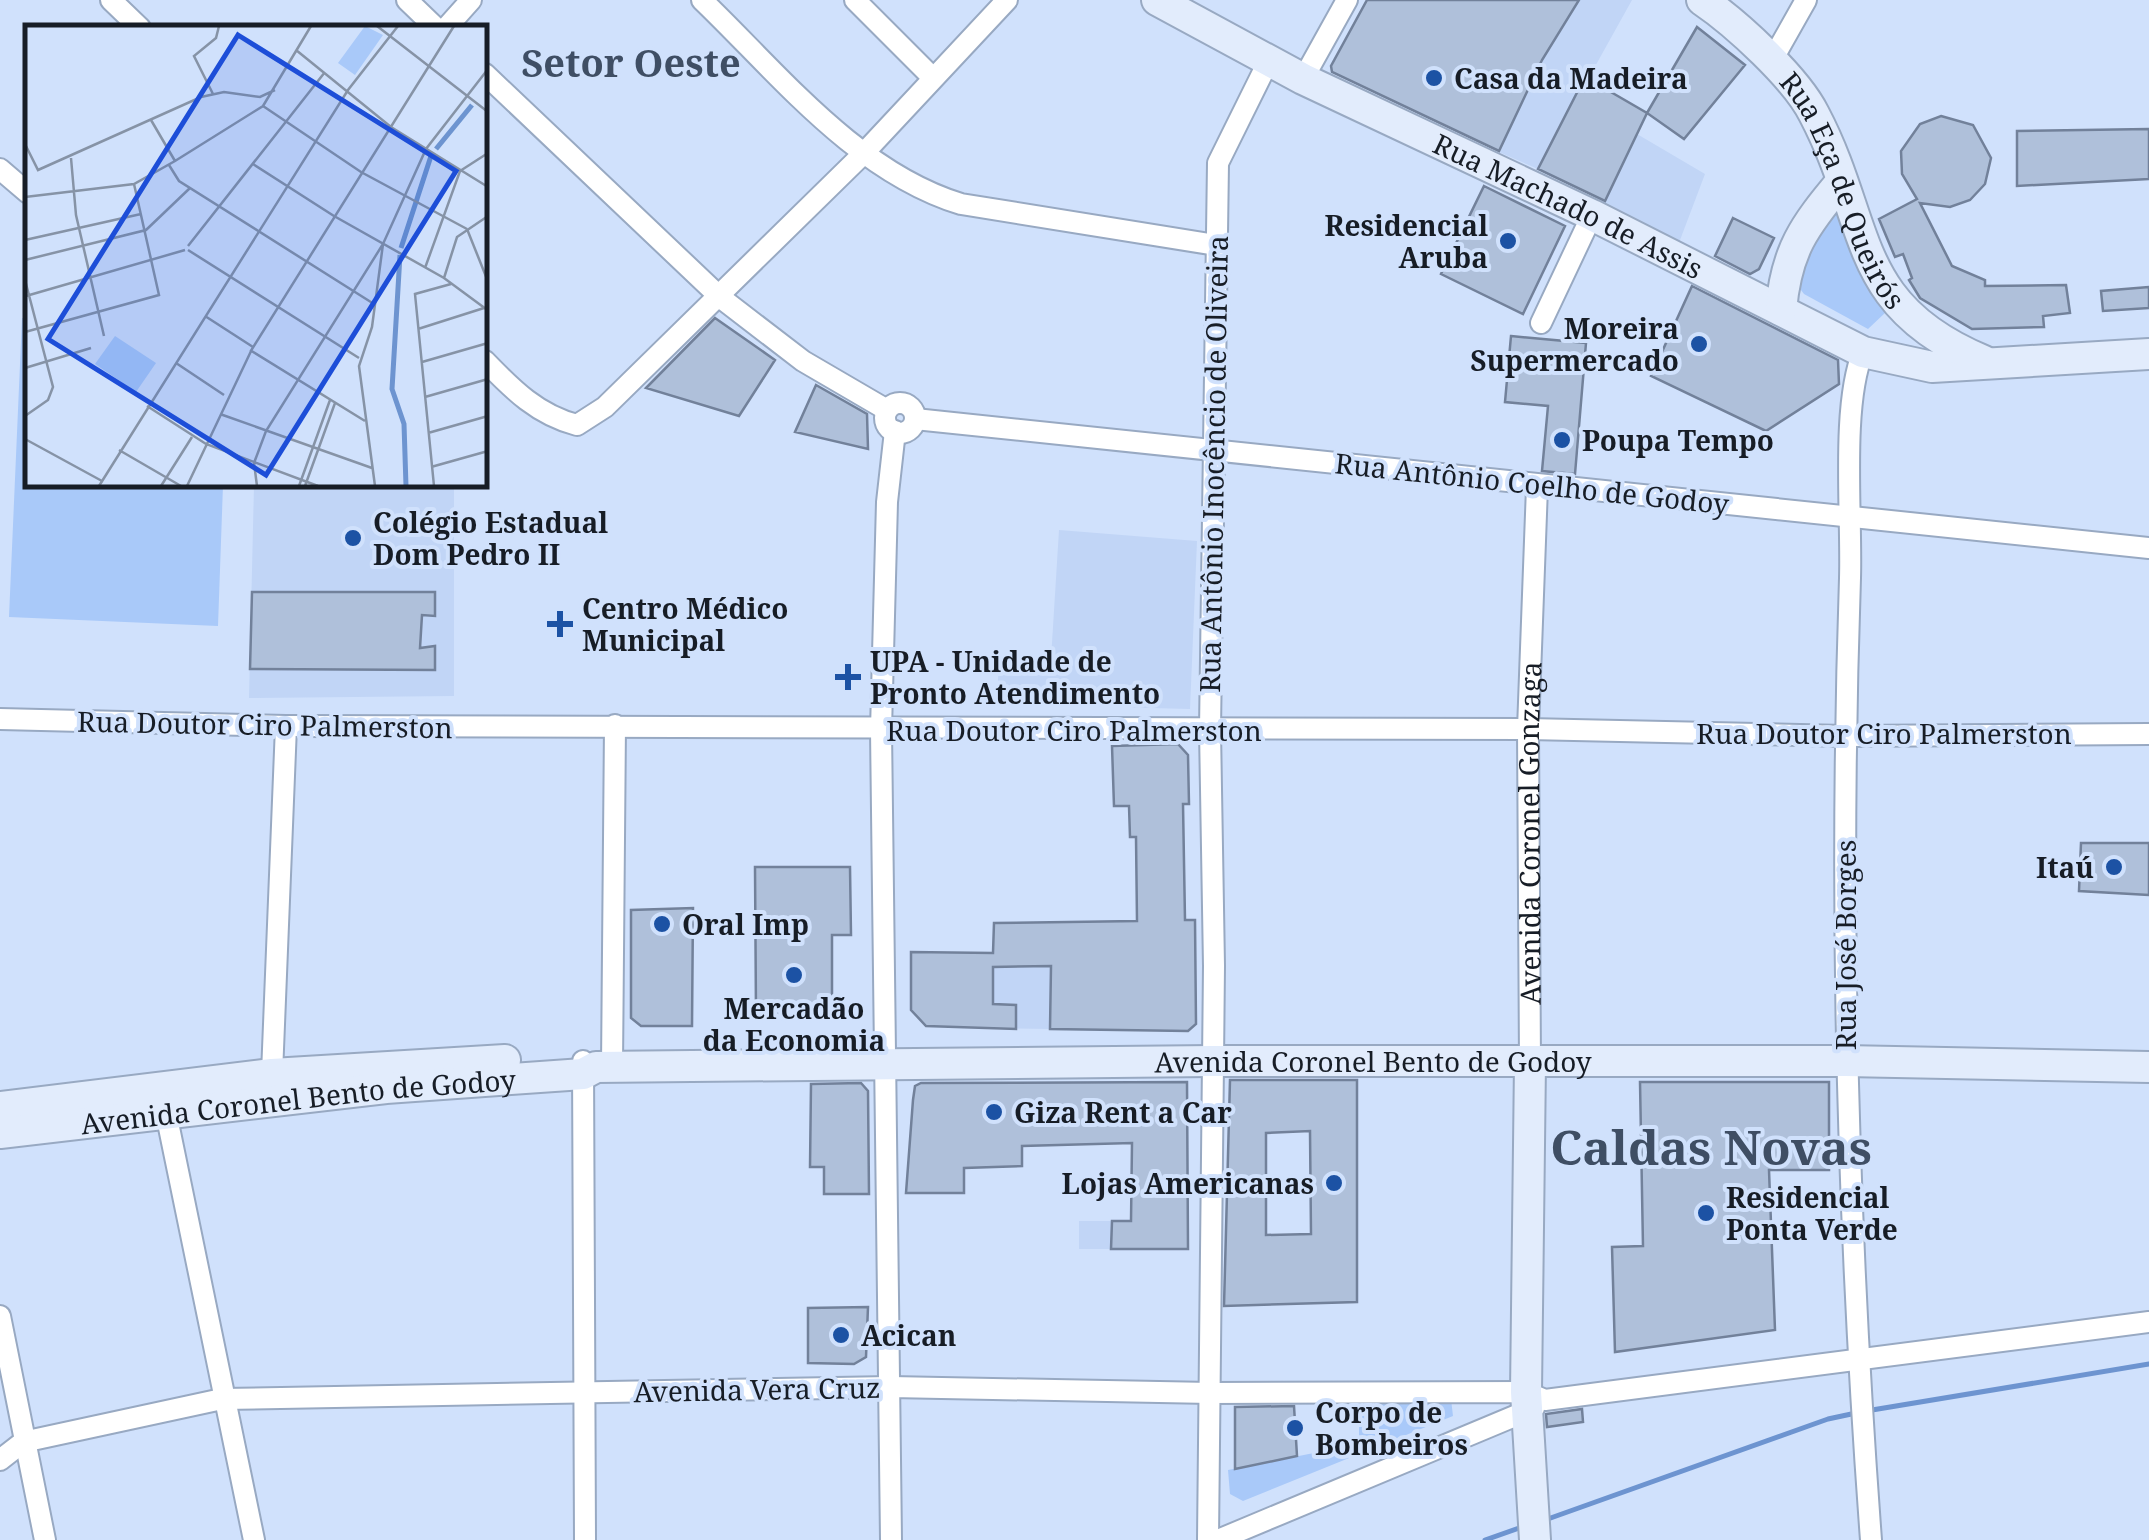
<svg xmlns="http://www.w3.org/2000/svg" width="2149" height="1540" viewBox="0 0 2149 1540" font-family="'Noto Serif',serif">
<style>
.built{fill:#c1d5f6}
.green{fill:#a9c9f9}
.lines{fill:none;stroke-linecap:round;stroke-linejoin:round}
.stream{stroke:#6d94d0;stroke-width:5}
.building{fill:#afc0da;stroke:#72819a;stroke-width:2.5;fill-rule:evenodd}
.minor-casing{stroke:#98a9c2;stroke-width:24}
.secondary-casing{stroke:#98a9c2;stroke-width:34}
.minor{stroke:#fff;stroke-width:20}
.secondary{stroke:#e2ecfc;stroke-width:30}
.poi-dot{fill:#1c52a4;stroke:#d0e1fc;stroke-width:4}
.labels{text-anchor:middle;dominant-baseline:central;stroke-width:8;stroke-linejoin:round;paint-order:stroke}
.poi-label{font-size:28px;font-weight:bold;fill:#171d26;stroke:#d0e1fc;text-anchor:start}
.street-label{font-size:28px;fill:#171d26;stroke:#d0e1fc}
.district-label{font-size:38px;font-weight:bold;fill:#3f4e64;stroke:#d0e1fc}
.town-label{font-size:48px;font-weight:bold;fill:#3f4e64;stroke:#d0e1fc}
.inset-river{fill:none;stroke:#6d94d0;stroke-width:5}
.inset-road{fill:none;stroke:#8693a6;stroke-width:2.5}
.view{fill:#1d4ed8;fill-opacity:0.15;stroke:#1d4ed8;stroke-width:5}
.inset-edge{fill:none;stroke:#171d26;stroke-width:5}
</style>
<rect width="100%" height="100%" fill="#d0e1fc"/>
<path class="built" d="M1579 0H1632L1538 169 1499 152 1542 60Z
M1637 134 1705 174 1677 248 1603 206Z
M254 485H454V696L249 698Z
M1059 530 1197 541 1190 709 997 704 999 657 1051 659Z
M994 923H1051L1050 1029 992 1028Z
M1079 1221H1188V1249H1079Z"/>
<path class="green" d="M1835 213 1843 218 1886 312 1868 329 1804 294 1798 286 1799 249Z
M22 318H28V485H223L218 626 9 617Z
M1451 1399 1453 1416 1243 1501 1230 1494 1228 1470 1359 1444V1401Z"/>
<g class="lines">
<path class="stream" d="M1866 1411 2149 1364
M1545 1520 1828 1419 1856 1413
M1485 1540 1525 1526"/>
</g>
<path class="building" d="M1367 0H1579L1542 60 1499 151 1332 72 1331 66Z
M1697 27 1745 65 1684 139 1647 113Z
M1585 77 1647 113 1605 201 1538 169Z
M1941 116 1973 125 1991 158 1985 184 1970 200 1950 207 1920 203 1952 266 1985 280V286L2066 285 2070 313 2043 316 2044 327 1972 329 1920 298 1909 280 1912 278 1903 254 1895 257 1879 219 1917 199 1902 174 1901 151 1920 124Z
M2149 129V179L2017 186V131Z
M1484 186 1565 226 1523 314 1441 274Z
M1733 218 1774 238 1759 269 1750 274 1715 256Z
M1692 286 1838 360 1839 384 1766 431 1651 376Z
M2149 287V308L2103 311 2101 291Z
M715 318 775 360 739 416 646 388Z
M1511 336 1586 343 1575 474 1542 471 1548 406 1505 402Z
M816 385 867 414 868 449 795 432Z
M252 592H435V616L422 615 420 648 435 646V670L250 669Z
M1178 744 1188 755 1189 804H1183L1185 920H1195L1196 1024 1188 1031 1050 1029 1051 966 993 967V1004L1016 1005V1029L926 1026 911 1010V952L993 953 994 923 1137 921 1136 837H1130L1129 806H1114L1112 746Z
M2081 843H2149V895L2079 891Z
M755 867H850L851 935H832V1015H756Z
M693 908 692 1026H641L631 1018V910Z
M1230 1080H1357V1302L1224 1306ZM1310 1131 1311 1234 1266 1235V1133Z
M1187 1082 1188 1249H1111L1112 1221H1131L1132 1143 1022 1146V1166L964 1168V1193H906L913 1100 915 1086 921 1083Z
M1640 1082H1829V1170H1769L1775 1330 1615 1352 1612 1247 1643 1246Z
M861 1083 868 1091 869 1194H824V1167H810L811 1084Z
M868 1307 866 1357 854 1364 808 1363V1308Z
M1294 1406 1297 1456 1235 1469V1407Z
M1582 1409 1583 1422 1547 1427 1546 1414Z"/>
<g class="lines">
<g class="minor-casing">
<g id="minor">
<path d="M111 0 140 28"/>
<path d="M407 0 436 28"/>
<path d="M702 0C779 74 856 172 961 204L1216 245"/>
<path d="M855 0 932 77"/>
<path d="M446 28 471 0"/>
<path d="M1771 62 1806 0"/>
<path d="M485 74 721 298 803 361 887 410"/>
<path d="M1303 79 1347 0"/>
<path d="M0 169 28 193"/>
<path d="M1541 323 1592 215"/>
<path d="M1863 352C1841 406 1852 515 1850 578 1839 899 1847 1219 1871 1540"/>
<path d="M485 361C513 390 538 415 577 425L605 407 863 154 1007 0"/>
<circle cx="900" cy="418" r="15"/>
<path d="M915 419 2149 548"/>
<path d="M0 719 286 726 1528 729 1845 736 2149 734"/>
<path d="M583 1061 585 1540"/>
<path id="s1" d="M1530 1063 1528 729 1537 487"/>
<path d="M612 1066 615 725"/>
<path d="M272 1074 286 726"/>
<path d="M166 1113 254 1540"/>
<path d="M0 1316 45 1540"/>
<path d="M0 1460 23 1442 222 1399 891 1387 1211 1393 1526 1392 1545 1400 2149 1322"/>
<path d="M891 1540 881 730 887 502 895 431"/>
<path d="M1208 1540 1214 966 1210 730 1218 163 1269 60"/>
<path d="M1218 1540 1534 1408"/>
</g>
</g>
<g class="secondary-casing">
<g id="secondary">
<path id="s2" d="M1157 0 1303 79 1592 215 1863 352 1932 367 2149 354"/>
<path id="s3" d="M1702 0C1736 23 1796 78 1814 114 1872 224 1849 305 1984 361"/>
<path d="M1781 310C1786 251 1804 226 1841 182"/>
<path d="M1530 1063 1526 1392 1535 1540"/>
<path d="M0 1107 272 1074 505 1060"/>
<path id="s4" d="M0 1133 386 1088 583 1074 596 1067 1212 1061H1845L2149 1067"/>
</g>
</g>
<use href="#minor" class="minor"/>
<use href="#secondary" class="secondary"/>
</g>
<g class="poi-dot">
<circle cx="1434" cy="78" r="10"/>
<circle cx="1508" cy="241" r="10"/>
<circle cx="1699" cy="344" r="10"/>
<circle cx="1562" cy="440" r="10"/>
<circle cx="353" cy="538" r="10"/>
<path d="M555 609h10v10h10v10h-10v10h-10v-10h-10v-10h10z"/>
<path d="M843 662h10v10h10v10h-10v10h-10v-10h-10v-10h10z"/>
<circle cx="2114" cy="867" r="10"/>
<circle cx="662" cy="924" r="10"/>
<circle cx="794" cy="975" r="10"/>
<circle cx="994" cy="1112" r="10"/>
<circle cx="1334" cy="1183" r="10"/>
<circle cx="1706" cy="1213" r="10"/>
<circle cx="841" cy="1335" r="10"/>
<circle cx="1295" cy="1428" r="10"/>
</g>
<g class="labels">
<g class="poi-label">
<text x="1454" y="78">Casa da Madeira</text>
<text x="1488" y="225" text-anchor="end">Residencial<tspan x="1488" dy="32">Aruba</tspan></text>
<text x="1679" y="328" text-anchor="end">Moreira<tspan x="1679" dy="32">Supermercado</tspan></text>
<text x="1582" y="440">Poupa Tempo</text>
<text x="373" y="522">Colégio Estadual<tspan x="373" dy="32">Dom Pedro II</tspan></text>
<text x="582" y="608">Centro Médico<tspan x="582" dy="32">Municipal</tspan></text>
<text x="870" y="661">UPA - Unidade de<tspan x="870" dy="32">Pronto Atendimento</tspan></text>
<text x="2094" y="867" text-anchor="end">Itaú</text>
<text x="682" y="924">Oral Imp</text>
<text x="794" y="1008" text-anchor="middle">Mercadão<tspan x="794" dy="32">da Economia</tspan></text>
<text x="1014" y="1112">Giza Rent a Car</text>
<text x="1314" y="1183" text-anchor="end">Lojas Americanas</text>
<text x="1726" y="1197">Residencial<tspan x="1726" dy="32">Ponta Verde</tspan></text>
<text x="861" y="1335">Acican</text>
<text x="1315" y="1412">Corpo de<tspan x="1315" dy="32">Bombeiros</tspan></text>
</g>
<g class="street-label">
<text stroke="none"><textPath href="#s3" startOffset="242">Rua Eça de Queirós</textPath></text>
<text stroke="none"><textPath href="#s2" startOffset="460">Rua Machado de Assis</textPath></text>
<text transform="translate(1213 464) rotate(-89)">Rua Antônio Inocêncio de Oliveira</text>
<text transform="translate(1532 483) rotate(6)">Rua Antônio Coelho de Godoy</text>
<text transform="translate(265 724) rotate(1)">Rua Doutor Ciro Palmerston</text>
<text x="1074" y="730">Rua Doutor Ciro Palmerston</text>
<text x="1884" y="733">Rua Doutor Ciro Palmerston</text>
<text stroke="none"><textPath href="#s1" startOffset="230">Avenida Coronel Gonzaga</textPath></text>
<text transform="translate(1845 945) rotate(-90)">Rua José Borges</text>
<text stroke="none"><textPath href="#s4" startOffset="1378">Avenida Coronel Bento de Godoy</textPath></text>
<text stroke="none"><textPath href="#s4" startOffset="300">Avenida Coronel Bento de Godoy</textPath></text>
<text transform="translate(757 1389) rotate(-1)">Avenida Vera Cruz</text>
</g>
<g class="district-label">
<text x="631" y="62">Setor Oeste</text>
</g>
<g class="town-label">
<text x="1711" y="1146">Caldas Novas</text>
</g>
</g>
<g transform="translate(25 25)">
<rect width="462" height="462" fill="#d0e1fc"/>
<path d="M340 1 358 10 330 50 313 38ZM90 311 131 338 111 367 70 339Z" fill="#a9c9f9"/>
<path class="inset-river" d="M411 124 447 80M376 223 406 131M375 230 367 364 379 399 381 461"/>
<path class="inset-road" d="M352 1 463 87M271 25 366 102 463 162M188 69 169 31 191 13 194 1M238 81 336 147 442 204M126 95 150 136M0 119 13 145 176 72 199 67 235 72 250 65M46 133 51 190 79 311M228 139 309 191M144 140 154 156 349 279M0 172 109 159 150 136 238 81 286 1M309 191 419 253 461 284M442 204 462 254M0 215 116 189M163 221 300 47M163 225 334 333M0 235 121 205 165 163M400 243 435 146 463 128M419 253 432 212 463 191M0 255 28 362 23 375 0 391M1 271 160 225M180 291 228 322M393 304 459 283M0 307 134 270 109 159M225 325 340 396M397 337 463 318M151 338 199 370M0 343 66 323M400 372 463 354M122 381 181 419 293 461M195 389 347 443M403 408 463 391M0 414 77 456M94 425 156 461M406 442 463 426M74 461 323 65 373 1M136 461 167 412M162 461 227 324 429 1M232 461 229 438 241 406 358 219 401 124 463 44M274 461 305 375M280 461 310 378M350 461 334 341 347 302 358 219M409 461 390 269 426 259"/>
<path class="view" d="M213 10 431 146 241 450 23 314Z"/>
<rect width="462" height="462" class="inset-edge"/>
</g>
</svg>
